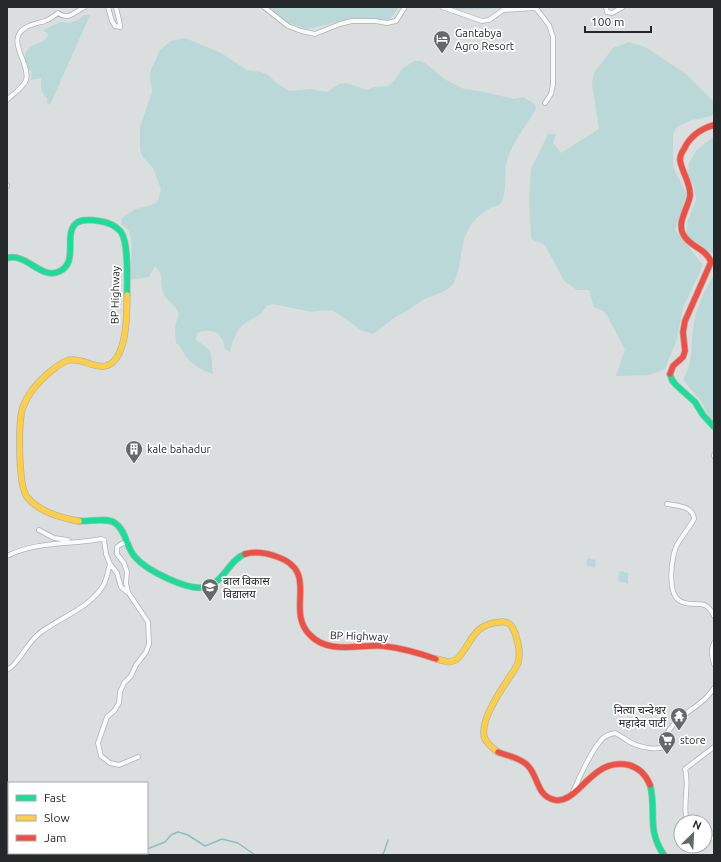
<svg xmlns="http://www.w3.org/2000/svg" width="721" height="862" viewBox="0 0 721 862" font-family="Ubuntu,'Noto Sans Devanagari',sans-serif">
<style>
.green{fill:#bbd8d8}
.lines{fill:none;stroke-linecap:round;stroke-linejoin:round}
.stream{stroke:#85c1c0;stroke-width:1.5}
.street-casing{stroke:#b0b3b3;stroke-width:5.5}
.fast-casing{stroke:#b0b3b3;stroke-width:7}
.slow-casing{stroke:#b0b3b3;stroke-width:7}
.jam-casing{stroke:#b0b3b3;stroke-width:7}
.street{stroke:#f9fafa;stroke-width:4}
.fast{stroke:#16e098;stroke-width:5.5}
.slow{stroke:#ffcf43;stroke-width:5.5}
.jam{stroke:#f24e42;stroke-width:5.5}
.labels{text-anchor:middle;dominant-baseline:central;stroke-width:3.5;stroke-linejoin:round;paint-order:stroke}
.poi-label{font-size:11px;fill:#252828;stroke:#fff;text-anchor:start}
.street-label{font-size:11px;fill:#252828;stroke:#fff}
</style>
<rect width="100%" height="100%" fill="#dadede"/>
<path class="green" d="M266 7H399L389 20 357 18 307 29 283 21Z
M450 7H526L459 10Z
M84 15H90L50 105 47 103V98C40 93 41 87 41 78L31 80 32 72 30 70 24 71 22 67C24 61 24 52 29 48 36 42 44 44 48 35L44 30 60 22 69 23 78 20Z
M185 38 221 53 247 70 261 72 268 75 278 84 289 91 311 89 327 92 339 84 346 83 367 90 374 87 388 86 394 81 402 69 414 61H421L428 65 444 79 464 89 479 91 514 99 523 97 535 104 536 109C527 125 509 146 506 165 505 175 506 193 502 201 500 206 496 206 492 207 484 211 476 218 471 225 459 242 463 262 455 280 450 292 436 294 425 299 420 301 415 306 410 309 403 314 395 316 389 322 383 326 379 331 372 334L359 329 346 319 333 311 325 310 311 312 273 304 266 306C261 317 255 316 247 322 237 328 232 341 230 352 228 351 226 350 225 348 224 346 223 343 223 341 219 330 207 329 197 333L196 340C200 343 204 345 207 348 214 353 211 366 213 374 204 371 194 366 188 359 183 354 182 347 176 343 176 337 174 330 176 324 177 320 179 316 178 312 176 305 166 301 163 292 160 283 164 273 155 266L149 277 131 280C128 266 139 229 121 225L122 218 135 209 149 206 156 203 159 197 161 189 153 168 142 156 140 149V127L152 92 150 77 151 70 160 50 171 41Z
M629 42 645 47 686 74 714 102V113L711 116 692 120 677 127 673 134V167L687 194 675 230 703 265 683 308 677 339 665 369 649 375 616 376 625 349 605 312 594 307 589 290H577L564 281 545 245 531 239 529 200 531 169 548 134H556L553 143 561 153 599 129 592 84 594 73 613 48Z
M714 136V254L686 236 688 220 696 200 694 186 688 177 689 163 696 151Z
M714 275V422L711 420 701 401 683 380C694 363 690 342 694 323 697 306 705 289 714 275Z
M588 558 596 560 595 568 586 565Z
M620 571 628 573V584L618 581Z"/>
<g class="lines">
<path class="stream" d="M147 849 165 842 171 835 178 832 188 835 205 846 222 839 238 843 255 855
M7 850 9 849
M85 853 87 855
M121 855 125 853
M382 855 384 852 388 840"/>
<g class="street-casing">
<path id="street" d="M108 7 112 21 115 26 120 27C120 20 117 14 116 7
M264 7 288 26 301 31 315 34 340 24 352 21H375L387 23 396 21 405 7
M442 7 482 21 489 20 503 10 535 8
M535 7 549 25 553 37V85L551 94 545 103
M606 7 607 12 612 13 623 7
M7 100C13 94 23 88 26 80 31 64 5 40 25 28 31 24 39 23 45 21 50 19 54 16 58 13 69 21 75 11 85 7
M7 185V186
M714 455V456
M667 504C678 506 693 506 694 519 689 528 682 536 677 545 671 557 666 596 682 602 697 608 705 597 714 616
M39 530 54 538 68 540
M128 542 121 544 117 547V554L124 563 127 572 126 583 128 592 148 622 149 644 146 652 136 665 131 676 124 683 120 692 119 703 114 711 107 717 98 743 101 756 110 763 119 765 138 757
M7 556C37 541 69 545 101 539L104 540 106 554 110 564 117 573 121 587 127 592
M714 643C710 651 712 656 714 664
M7 670C10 668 14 665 16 662 25 652 29 641 40 633 59 618 92 607 104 584 107 578 108 571 110 564
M665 737C677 713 702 708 714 688
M573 792C579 778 593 748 603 738 607 735 610 734 615 733 620 735 623 738 628 741 638 747 658 752 668 745
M687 822C682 804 690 787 685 769L714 747
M705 836 714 839"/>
</g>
<g class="fast-casing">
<path id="fast" d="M7 258C27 253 40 279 58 272 81 263 61 232 78 222 84 219 93 220 99 221 107 222 116 226 121 232 129 243 127 280 127 295
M670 374 672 380 676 385 695 402 703 415 714 427
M79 521C89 522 107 517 115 523 126 530 126 547 135 557 146 570 189 592 206 587 224 582 229 560 245 554
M650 785C657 812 646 829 664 855"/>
</g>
<g class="slow-casing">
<path id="slow" d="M79 521C61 518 39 512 27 497 18 485 18 421 23 407 28 393 40 380 51 371 56 367 62 362 69 360 84 357 100 374 113 362 127 349 127 313 127 295
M436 659 449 662 456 660C473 644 470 625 500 622 509 621 512 625 515 633 518 643 521 652 518 663 516 668 512 673 509 678 500 691 481 720 484 736 486 743 492 748 498 752"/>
</g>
<g class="jam-casing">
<path id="jam" d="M670 374 673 366 683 357 685 351 683 332 685 321 711 262C706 248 689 247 683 234 677 222 688 208 690 196 691 183 682 173 680 160 680 157 682 152 684 149 690 136 700 129 714 125
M245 554C255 551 266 553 275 556 322 571 284 609 310 635 329 655 359 644 383 646 401 648 419 653 436 659
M498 752C507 756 518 757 526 764 539 774 535 796 555 800 579 804 592 756 629 765 640 768 646 775 650 785"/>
</g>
<use href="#street" class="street"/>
<use href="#fast" class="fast"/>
<use href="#slow" class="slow"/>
<use href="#jam" class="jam"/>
</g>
<defs>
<g id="hotel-pin" transform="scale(0.9)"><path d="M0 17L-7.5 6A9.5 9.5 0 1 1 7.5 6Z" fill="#646868" stroke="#fff"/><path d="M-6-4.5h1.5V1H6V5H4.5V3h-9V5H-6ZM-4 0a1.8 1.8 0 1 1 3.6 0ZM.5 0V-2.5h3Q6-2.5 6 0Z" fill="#fff"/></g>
<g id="building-pin" transform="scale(0.9)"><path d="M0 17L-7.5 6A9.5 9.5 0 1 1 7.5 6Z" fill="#646868" stroke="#fff"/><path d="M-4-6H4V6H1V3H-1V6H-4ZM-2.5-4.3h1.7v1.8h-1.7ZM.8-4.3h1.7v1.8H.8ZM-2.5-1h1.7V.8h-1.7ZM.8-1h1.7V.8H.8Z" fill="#fff"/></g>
<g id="school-pin" transform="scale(0.9)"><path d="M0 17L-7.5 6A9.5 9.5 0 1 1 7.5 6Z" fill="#646868" stroke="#fff"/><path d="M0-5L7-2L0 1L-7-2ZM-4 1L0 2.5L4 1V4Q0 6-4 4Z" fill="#fff"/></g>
<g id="temple-pin" transform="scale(0.9)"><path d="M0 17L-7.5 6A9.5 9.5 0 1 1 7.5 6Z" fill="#646868" stroke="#fff"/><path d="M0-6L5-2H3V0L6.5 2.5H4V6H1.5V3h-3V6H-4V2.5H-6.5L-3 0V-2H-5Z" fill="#fff"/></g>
<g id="supermarket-pin" transform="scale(0.9)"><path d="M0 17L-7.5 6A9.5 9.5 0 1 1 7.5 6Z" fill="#646868" stroke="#fff"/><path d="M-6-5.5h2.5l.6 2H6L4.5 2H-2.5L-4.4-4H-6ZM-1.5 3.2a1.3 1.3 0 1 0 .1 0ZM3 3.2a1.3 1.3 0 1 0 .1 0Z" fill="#fff"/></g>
</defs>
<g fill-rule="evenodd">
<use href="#hotel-pin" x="442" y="39"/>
<use href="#building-pin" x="134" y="449"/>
<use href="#school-pin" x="210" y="587"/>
<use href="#temple-pin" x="679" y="716"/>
<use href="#supermarket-pin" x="667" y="740"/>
</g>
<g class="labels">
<g class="poi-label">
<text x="455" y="33">Gantabya<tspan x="455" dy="13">Agro Resort</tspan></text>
<text x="147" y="449">kale bahadur</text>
<text x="223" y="581">बाल विकास<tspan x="223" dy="13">विद्यालय</tspan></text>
<text x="666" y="710" text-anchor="end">नित्या चन्देश्वर<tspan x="666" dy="13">महादेव पार्टी</tspan></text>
<text x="680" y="740">store</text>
</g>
<g class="street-label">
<text transform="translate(115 295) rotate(-89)">BP Highway</text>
<text transform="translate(359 636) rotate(2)">BP Highway</text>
</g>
</g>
<rect width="721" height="862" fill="none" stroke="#252828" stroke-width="16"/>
<rect x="8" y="782" width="140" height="72" fill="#ffffff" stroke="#a8a9a9"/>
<rect x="16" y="795" width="20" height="6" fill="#16e098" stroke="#a8a9a9"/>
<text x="44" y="802" font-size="12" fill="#252828">Fast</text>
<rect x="16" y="815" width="20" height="6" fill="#ffcf43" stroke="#a8a9a9"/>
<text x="44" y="822" font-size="12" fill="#252828">Slow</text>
<rect x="16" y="835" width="20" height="6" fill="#f24e42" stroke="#a8a9a9"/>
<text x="44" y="842" font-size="12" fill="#252828">Jam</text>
<g transform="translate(693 834) rotate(24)"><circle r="19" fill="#ffffff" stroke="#a8a9a9"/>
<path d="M0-3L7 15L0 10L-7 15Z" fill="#646868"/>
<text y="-6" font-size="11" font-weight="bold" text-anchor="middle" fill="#252828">N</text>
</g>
<path d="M585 26v6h66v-6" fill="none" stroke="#252828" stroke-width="2"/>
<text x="591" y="26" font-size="12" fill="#252828" stroke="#ffffff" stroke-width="3" paint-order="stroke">100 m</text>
</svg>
